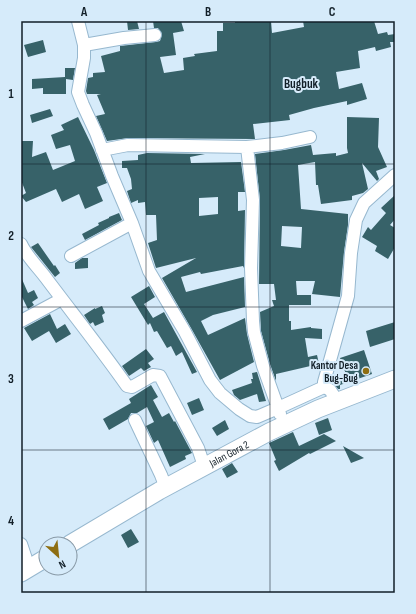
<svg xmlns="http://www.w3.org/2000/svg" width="416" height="614" viewBox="0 0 416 614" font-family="'Sofia Sans Condensed',sans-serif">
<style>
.building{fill:#376269;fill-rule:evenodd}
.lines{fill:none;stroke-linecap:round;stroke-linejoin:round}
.street-casing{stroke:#97b8cf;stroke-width:14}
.secondary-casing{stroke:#97b8cf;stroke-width:19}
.street{stroke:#fff;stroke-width:12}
.secondary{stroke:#fff;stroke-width:17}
.grid{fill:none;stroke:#121f28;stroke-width:1;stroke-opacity:0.55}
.poi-dot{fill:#8e6e12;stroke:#d6ebfa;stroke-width:1.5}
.labels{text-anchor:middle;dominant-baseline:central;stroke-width:4;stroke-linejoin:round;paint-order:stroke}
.poi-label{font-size:11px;font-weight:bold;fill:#121f28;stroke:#d6ebfa;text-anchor:end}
.street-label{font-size:11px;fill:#121f28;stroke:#d6ebfa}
.quarter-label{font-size:13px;font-weight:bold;fill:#121f28;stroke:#d6ebfa}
.neatline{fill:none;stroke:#121f28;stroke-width:1.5}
.grid-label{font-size:13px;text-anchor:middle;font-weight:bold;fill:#121f28}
</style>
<rect width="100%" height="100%" fill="#d6ebfa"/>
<path class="building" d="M127 21H137L139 29 128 30Z
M153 21H181L184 31 173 33 176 55 160 57 164 73 184 70 183 58 195 56 194 54 217 51V31H223V23H235V21H271L272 33 304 27 303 21H374L378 34 387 32 388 35 395 34V42H390L391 47 376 51 375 47 358 51 360 68 336 72 339 89 362 83 367 99 347 105V101L314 108 289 115 290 120 253 124 255 139 128 138 107 141 96 116 105 114 97 95 101 94H87L86 91 88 78 93 77V73L105 72 101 56 120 51V46L156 42 160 41 162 34 158 28H154Z
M43 40 46 52 28 57 24 45Z
M65 68H75L73 80 66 79V94H43V88L32 89V79L65 77Z
M50 109 53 116 32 123 30 115Z
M78 117 94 150 107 183 97 187 103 201 85 209 79 194 62 202 56 189 26 202 21 196 26 193 21 180V141H33L32 157 46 152 53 170 75 161 70 145 56 149 51 135 64 130 61 125Z
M347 117 379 118 378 147 387 167 376 171 379 179 377 181 362 163 368 189 363 193 352 196V200L321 204 318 185H316L315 162 298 165 301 209 348 214V225L344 252 340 297 312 294 315 281H296L297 295H311V305H289V321H291V330L311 327V328L322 329V339L305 338 308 357 317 355 319 364 276 374V381L270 364 261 331 260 312 274 306 272 300H276L274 284H259L260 200 255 154 284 150 311 145 313 155 336 153V156L348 153 347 148ZM282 226 302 227 301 248 281 246Z
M147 153 205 154 190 157 191 163 241 162 245 192H238V211L245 210 244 268 243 266 201 274 200 272 181 277 186 292 244 277 245 307 213 315 201 321 208 335 245 318 247 334 254 362 220 380 191 328 162 278 196 258 156 268 148 243 157 240 156 215H146L145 202 138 203V200L131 203 127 191 132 189 131 179 127 168H122V161L138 160V155ZM218 197V214L199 216V198Z
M395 195V219L390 225 395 228V247L388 259 375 251 377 246 362 237 368 227 371 230 386 213 381 208Z
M119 213 122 220 85 240 82 234 99 225 98 223 109 218V217Z
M38 243 54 266 55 265 60 273 55 277 31 247Z
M82 258H88V268L75 269V263Z
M21 277 28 293 34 290 38 298 32 302 34 305 28 309 21 295Z
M149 286 155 297 144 304 153 318 164 312 197 372 192 374 182 352 176 356 171 346 167 348 157 331 154 332 150 323 148 325 131 297Z
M102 306 105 313 102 315 104 322 95 326 93 322 90 324 84 315 95 308V309Z
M50 314 57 329 65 324 71 334 56 343 49 331 32 341 24 328Z
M395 322V339L370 347 366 331Z
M146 349 154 359 148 363 151 367 144 371 141 368 129 376 122 366Z
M364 350 372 374 340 385V389H338L332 382 333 377H347L340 358Z
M257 372 266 401 259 402 257 394 240 400 234 395 232 390 252 383 251 379H253L252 373Z
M151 385 158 397 153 400 162 417 169 413 174 422 175 421 192 453 185 456 186 459 170 467 158 440 154 443 146 426 154 422 147 407 137 413H131L128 419 109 430 103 419 131 403 129 399Z
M199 398 204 410 192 415 187 403Z
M328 418 332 430 319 435 315 423Z
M225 420 229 429 217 436 212 428Z
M293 432 299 446 324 434 336 441 310 454 309 453 279 471 274 461 276 460 269 443Z
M343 446 364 458 351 463Z
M232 463 238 472 227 478 222 469Z
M131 529 139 542 128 548 121 535Z"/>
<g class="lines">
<g class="street-casing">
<path id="street" d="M78 21 84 45V58L78 92 83 105 96 133 112 176 132 223 149 271 185 332 210 380 220 393 239 409 250 416 257 417 278 408 263 366 254 332 253 321 251 268 253 200 247 147
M84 45 124 38 155 35
M102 150 128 145 247 147 282 143 310 137
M21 244C27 257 38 267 46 278 73 314 101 349 127 386L132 387 153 375 160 376 198 448 204 466
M71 256 132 223
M21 321 62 299
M338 402 330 390 324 387V382L348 296 351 253 356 220 364 203 395 175
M280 414 278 408 324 387
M135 420 161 475 166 488
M21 544 29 568"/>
</g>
<g class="secondary-casing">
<g id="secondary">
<path id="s1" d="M70 544 159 491 269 432 318 409 395 379"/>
<path d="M21 573 46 558"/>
</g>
</g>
<use href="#street" class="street"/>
<use href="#secondary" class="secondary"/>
</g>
<path class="grid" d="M146 21V593M270 21V593M21 164H395M21 307H395M21 450H395"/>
<circle class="poi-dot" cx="366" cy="371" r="4"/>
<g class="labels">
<g class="poi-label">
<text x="358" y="365">Kantor Desa<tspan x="358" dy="13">Bug-Bug</tspan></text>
</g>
<g class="street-label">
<text stroke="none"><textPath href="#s1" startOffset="183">Jalan Gora 2</textPath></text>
</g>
<g class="quarter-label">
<text x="301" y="84">Bugbuk</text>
</g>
</g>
<rect width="416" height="614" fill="none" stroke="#d6ebfa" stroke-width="44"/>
<g transform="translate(58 556) rotate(153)"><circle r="19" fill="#d6ebfa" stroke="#8899a6"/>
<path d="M0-3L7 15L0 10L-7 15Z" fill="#8e6e12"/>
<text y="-6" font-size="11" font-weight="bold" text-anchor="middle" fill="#121f28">N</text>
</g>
<rect x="22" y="22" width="372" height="570" class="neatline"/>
<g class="grid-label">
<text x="84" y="16">A</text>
<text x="208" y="16">B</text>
<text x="332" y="16">C</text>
<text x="11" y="98">1</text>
<text x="11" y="240">2</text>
<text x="11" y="383">3</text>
<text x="11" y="525">4</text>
</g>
</svg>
